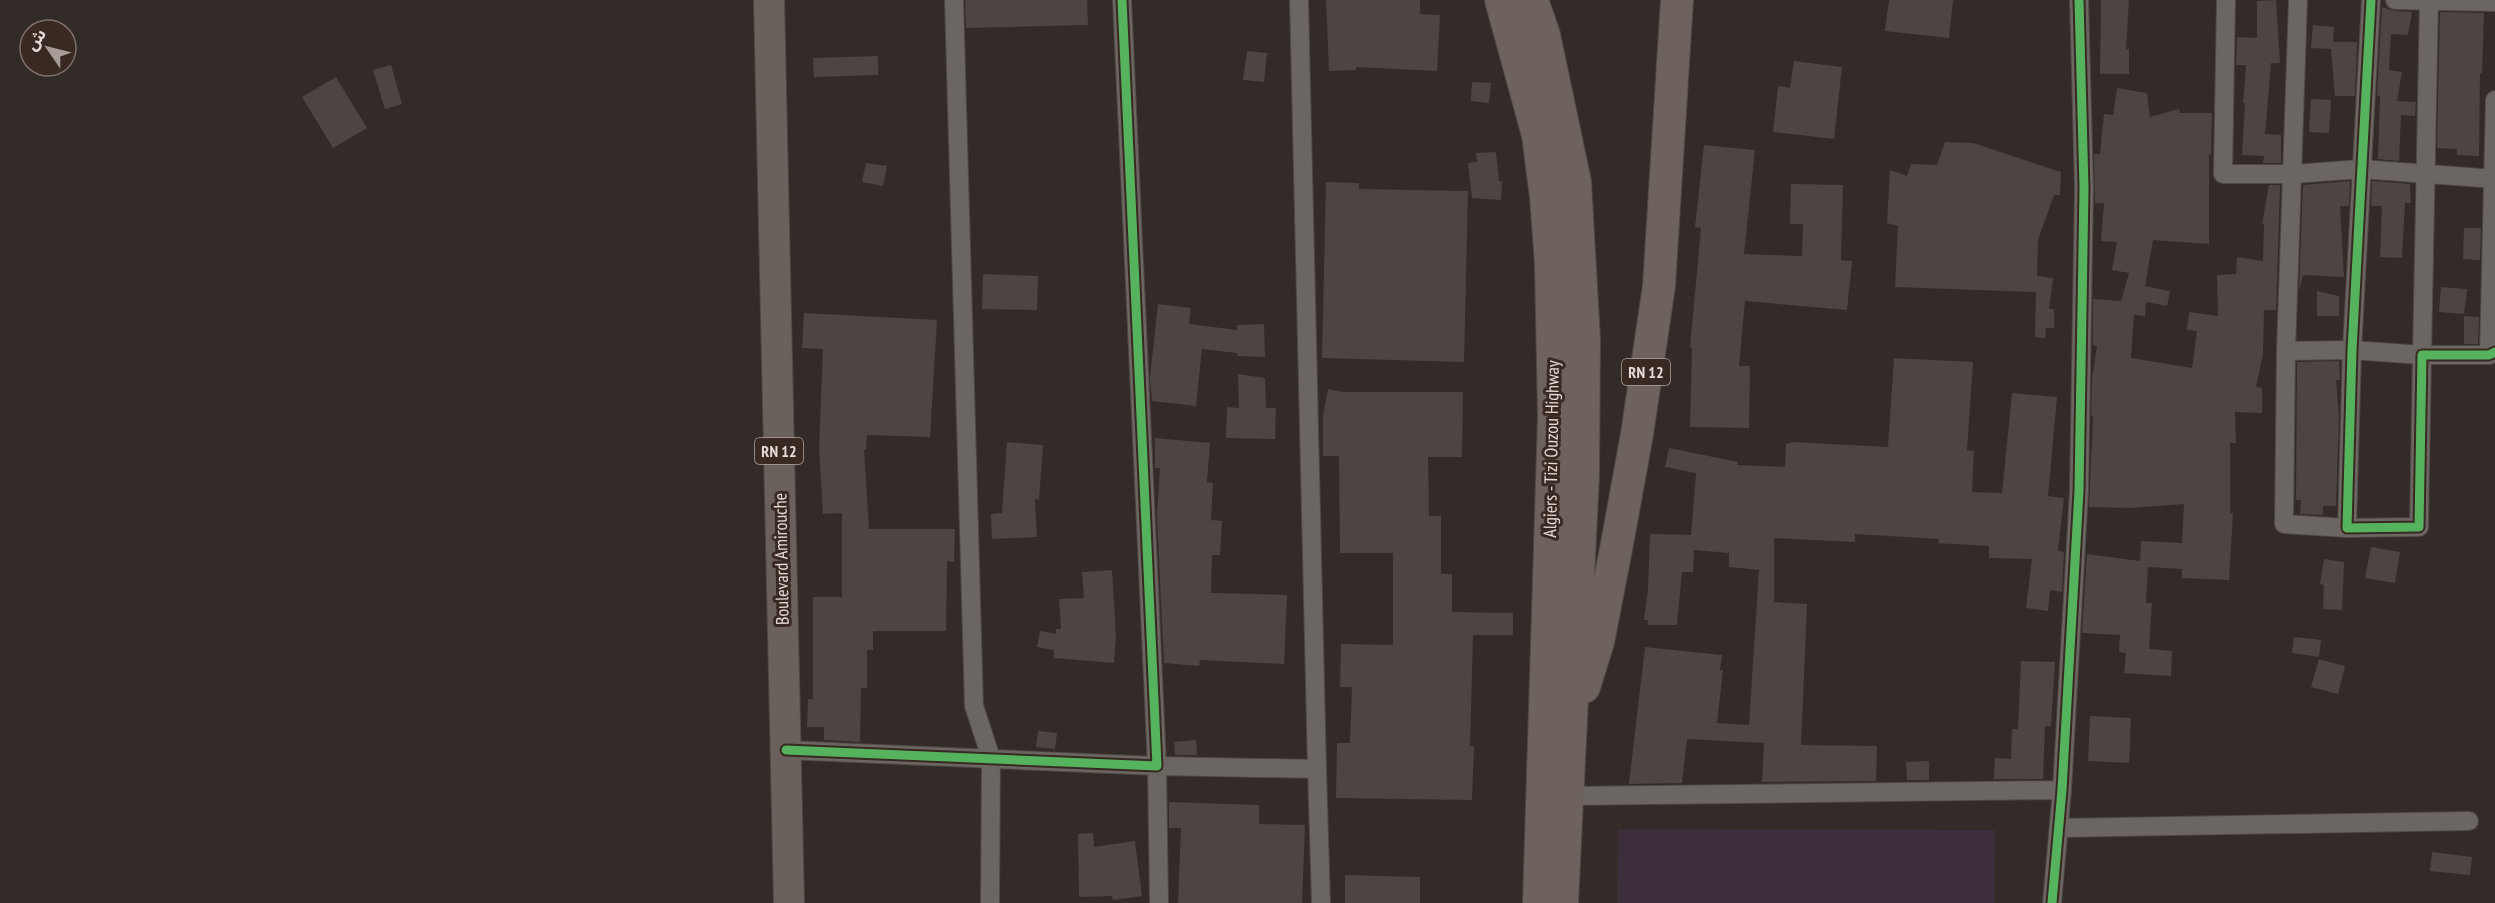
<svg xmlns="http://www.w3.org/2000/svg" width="2495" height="903" viewBox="0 0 2495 903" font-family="'PT Sans Narrow','Noto Sans Arabic',sans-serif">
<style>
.industrial{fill:#3c2e3a}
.building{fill:#4c4543}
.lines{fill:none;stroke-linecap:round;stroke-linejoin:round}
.minor-casing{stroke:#4f4745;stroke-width:20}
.primary-casing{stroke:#4f4745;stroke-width:32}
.trunk-casing{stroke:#4f4745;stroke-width:34}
.minor{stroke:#6c6663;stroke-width:18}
.primary{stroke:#6b615c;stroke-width:30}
.trunk{stroke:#6d625d;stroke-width:32}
.cycleway-casing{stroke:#382923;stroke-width:13}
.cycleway{stroke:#56b35d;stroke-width:9}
.labels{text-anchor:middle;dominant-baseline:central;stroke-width:6;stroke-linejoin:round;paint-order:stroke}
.shield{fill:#382923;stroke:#b0a5a0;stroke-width:1.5}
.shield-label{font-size:16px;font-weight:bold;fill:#e4dad6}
.street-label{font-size:18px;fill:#e4dad6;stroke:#382923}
</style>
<rect width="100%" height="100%" fill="#332b28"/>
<path class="industrial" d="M1618 829 1995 830 1994 903H1617Z"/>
<path class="building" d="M965 0H1087L1088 25 966 28Z
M1326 0H1420V14L1440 15 1437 71 1356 67V70L1329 71Z
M1889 0H1953L1949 38 1885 31Z
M2101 0H2129L2126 49H2129V74H2100Z
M2276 0 2280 63H2271L2265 134 2281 135V163H2263L2264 156 2242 155 2245 103H2243L2246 65H2236L2237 37 2257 38V1Z
M2382 7 2395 11 2412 12 2408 35 2391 34 2389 70 2402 72 2397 101 2416 102 2415 116 2401 115 2399 161 2378 159 2380 95 2377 96Z
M2440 12 2484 13 2482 73H2480L2479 156 2457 155V149L2437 148Z
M2313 25 2334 27 2333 42H2357L2355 96H2335L2331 49 2311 48Z
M1247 51 1267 53 1264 82 1243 80Z
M878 56V75L814 77 813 58Z
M1794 61 1842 67 1834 139 1773 132 1778 86 1790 88Z
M391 65 402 104 385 109 373 70Z
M336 77 367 128 333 148 302 97Z
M1472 82 1491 83 1489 103 1471 101Z
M2117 88 2147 93 2150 117 2179 109 2180 113H2212L2211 154H2209V244L2153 240 2145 286 2170 291 2167 306 2146 302 2145 316 2134 315 2131 358 2192 368 2197 331 2187 330 2189 312 2218 316 2217 275 2236 274 2237 257 2263 261 2264 224H2262L2269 185H2280L2276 310H2264L2263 354 2256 387 2262 388V413L2235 412 2236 443H2230V513H2233L2229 580 2182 578V569L2148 567 2146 603H2152L2149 649 2172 651 2171 676 2124 673 2126 653 2119 652 2120 635 2082 633 2087 554 2140 561 2141 541 2182 543 2184 504 2130 508 2089 507 2093 417 2091 416 2092 379 2097 346 2093 345V299L2121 301 2129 273 2112 270 2117 242 2101 241 2104 203H2095L2094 154H2100L2104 114 2113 115Z
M2311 99 2331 100 2329 133 2309 132Z
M1945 142 1973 143 2061 172 2060 195H2054L2038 240 2037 276 2053 278 2049 309H2054V328H2046L2045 338 2035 337 2036 292 1895 287 1898 226 1887 223 1890 170 1907 176 1911 164 1937 165Z
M1704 145 1755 150 1744 254 1802 256 1803 224H1790L1791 184 1843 185 1841 260 1852 261 1847 310 1745 301 1739 366H1750L1749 428 1690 427 1692 348 1690 347 1701 228 1695 227Z
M1496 152 1499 181H1502L1501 200 1472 198 1468 163 1477 162 1476 153Z
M866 163 887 166 883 186 862 182Z
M2350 181 2349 206H2340L2344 277 2303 275 2299 291 2303 185Z
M2372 181 2410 184 2411 203H2405L2402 258 2380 257 2382 206H2371Z
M1326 182 1359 183V189L1468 191 1464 362 1322 358Z
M2464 228H2481L2480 260 2463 259Z
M983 274 1038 276 1037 310 982 309Z
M2441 287 2467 289 2464 314 2439 312Z
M2317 291 2339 296V316H2317Z
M1158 304 1191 308 1189 324 1237 330V325L1264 324 1265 357 1238 356 1237 353 1202 349 1196 406 1152 401 1150 377Z
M804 313 937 320 930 437 867 435 866 450H864L869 529H955L954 562 947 561 946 631H873V650H867V688H861L860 742 824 740V727H807L808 699H813V597H842V513L823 514 819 448 823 349 802 348Z
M2464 316 2479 317 2478 344H2464Z
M1894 358 1973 362 1967 450 1974 451 1972 492 2002 493 2012 393 2057 397 2048 496 2064 498 2058 551 2064 552 2062 592 2050 590 2048 611 2026 608 2032 559 1989 558V546L1938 543 1939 539 1855 534V542L1774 538V602L1807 604 1801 745 1877 746 1876 781 1762 782 1764 743 1687 739 1682 783 1629 784 1645 647 1722 655 1720 670H1723L1717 723 1749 725 1759 570 1729 567V553L1694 550 1693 572H1682L1677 625H1648V620H1644L1648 589 1650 534 1691 535 1696 473 1665 467 1669 448 1738 462 1737 465 1785 467 1786 444 1792 442 1888 447Z
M2339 361 2340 380H2336L2339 416 2336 506H2323V515L2300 514 2301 500H2296L2297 362Z
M1238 374 1265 378 1266 408H1276L1275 439 1226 438 1227 407 1239 408Z
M1328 389 1343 392H1463L1462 457H1428L1429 516H1441V574H1452V612L1513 613V635H1473L1470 746H1474L1472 800 1336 798 1337 743H1350L1352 687H1340L1341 644 1393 645V553H1340L1339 456H1323V416Z
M1155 438 1210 443 1207 482 1213 483 1211 520 1222 521 1220 555H1212L1211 593 1287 595 1284 664 1200 660 1199 666 1164 663 1157 517 1160 468H1155Z
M1007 442 1043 445 1039 500 1035 499 1037 537 992 539 991 514 1002 513Z
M2371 547 2400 552 2395 583 2365 578Z
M2324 559 2344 562 2342 610 2323 609 2324 585 2320 584Z
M1112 570 1116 637 1114 663 1054 658V650L1037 647 1040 631 1056 634V629H1061L1059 599 1084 598 1082 572Z
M2294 637 2321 640 2319 657 2292 653Z
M2319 659 2345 666 2338 694 2311 687Z
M2021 661 2055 662 2051 726H2045L2043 779H1994L1995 758 2011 759 2012 729H2018Z
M2090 716 2131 718 2129 763 2088 761Z
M1038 731 1057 733 1055 749 1036 747Z
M1196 740 1197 755H1175L1174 742Z
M1929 761V780H1907L1906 762Z
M1169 802 1259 805V824L1305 825 1302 903H1178L1181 828H1169Z
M1093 833 1094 847 1135 841 1142 896 1113 900 1112 896 1079 897 1078 834Z
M2432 852 2472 857 2470 875 2430 871Z
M1345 875 1420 877V903H1345Z"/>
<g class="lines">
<g class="minor-casing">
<path id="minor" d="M954 0 974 706 991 758 990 903
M1299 0 1317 769
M2226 0 2223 174H2294L2361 169 2495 179
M2298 0 2286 351 2284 524 2347 528
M2371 0 2352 350 2347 528 2419 527 2422 355H2489L2495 352
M2395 0 2495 2
M2286 351 2352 350 2422 355 2429 0
M2489 355 2495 100
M786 750 1157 766 1122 0
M1567 796 2062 790
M2059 828 2469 821
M1159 903 1157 766 1317 769 1321 903
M2052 903 2062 790 2079 491 2084 188 2079 0"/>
</g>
<g class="primary-casing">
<path id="primary" d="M769 0 789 903"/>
</g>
<g class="trunk-casing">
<path id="trunk" d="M1501 0 1538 135 1546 197 1551 264 1554 417 1539 903
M1532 0 1544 35 1575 182 1584 339 1583 475 1562 903
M1584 687 1598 642 1617 544 1637 434 1659 286 1677 0"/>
</g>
<use href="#minor" class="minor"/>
<use href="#primary" class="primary"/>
<use href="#trunk" class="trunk"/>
<g class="cycleway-casing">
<path id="cycleway" d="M2371 0 2352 350 2347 528 2419 527 2422 355H2489L2495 352
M786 750 1157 766 1122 0
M2052 903 2062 790 2079 491 2084 188 2079 0"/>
</g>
<use href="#cycleway" class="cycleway"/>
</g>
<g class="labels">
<g class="shield">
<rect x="1622" y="359" width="48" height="26" rx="4.5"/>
<rect x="755" y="438" width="48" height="26" rx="4.5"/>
</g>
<g class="shield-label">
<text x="1646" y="372">RN 12</text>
<text x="779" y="451">RN 12</text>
</g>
<g class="street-label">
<text transform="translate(1551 449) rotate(-89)">Algiers - Tizi Ouzou Highway</text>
<text transform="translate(781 559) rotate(-91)">Boulevard Amirouche</text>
</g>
</g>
<g transform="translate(48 48) rotate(305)"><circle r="28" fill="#382923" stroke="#7d706b" stroke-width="1.5"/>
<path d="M0-4.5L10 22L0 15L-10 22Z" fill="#a69d99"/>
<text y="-9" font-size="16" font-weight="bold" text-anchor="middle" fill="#e4dad6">ش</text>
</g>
</svg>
